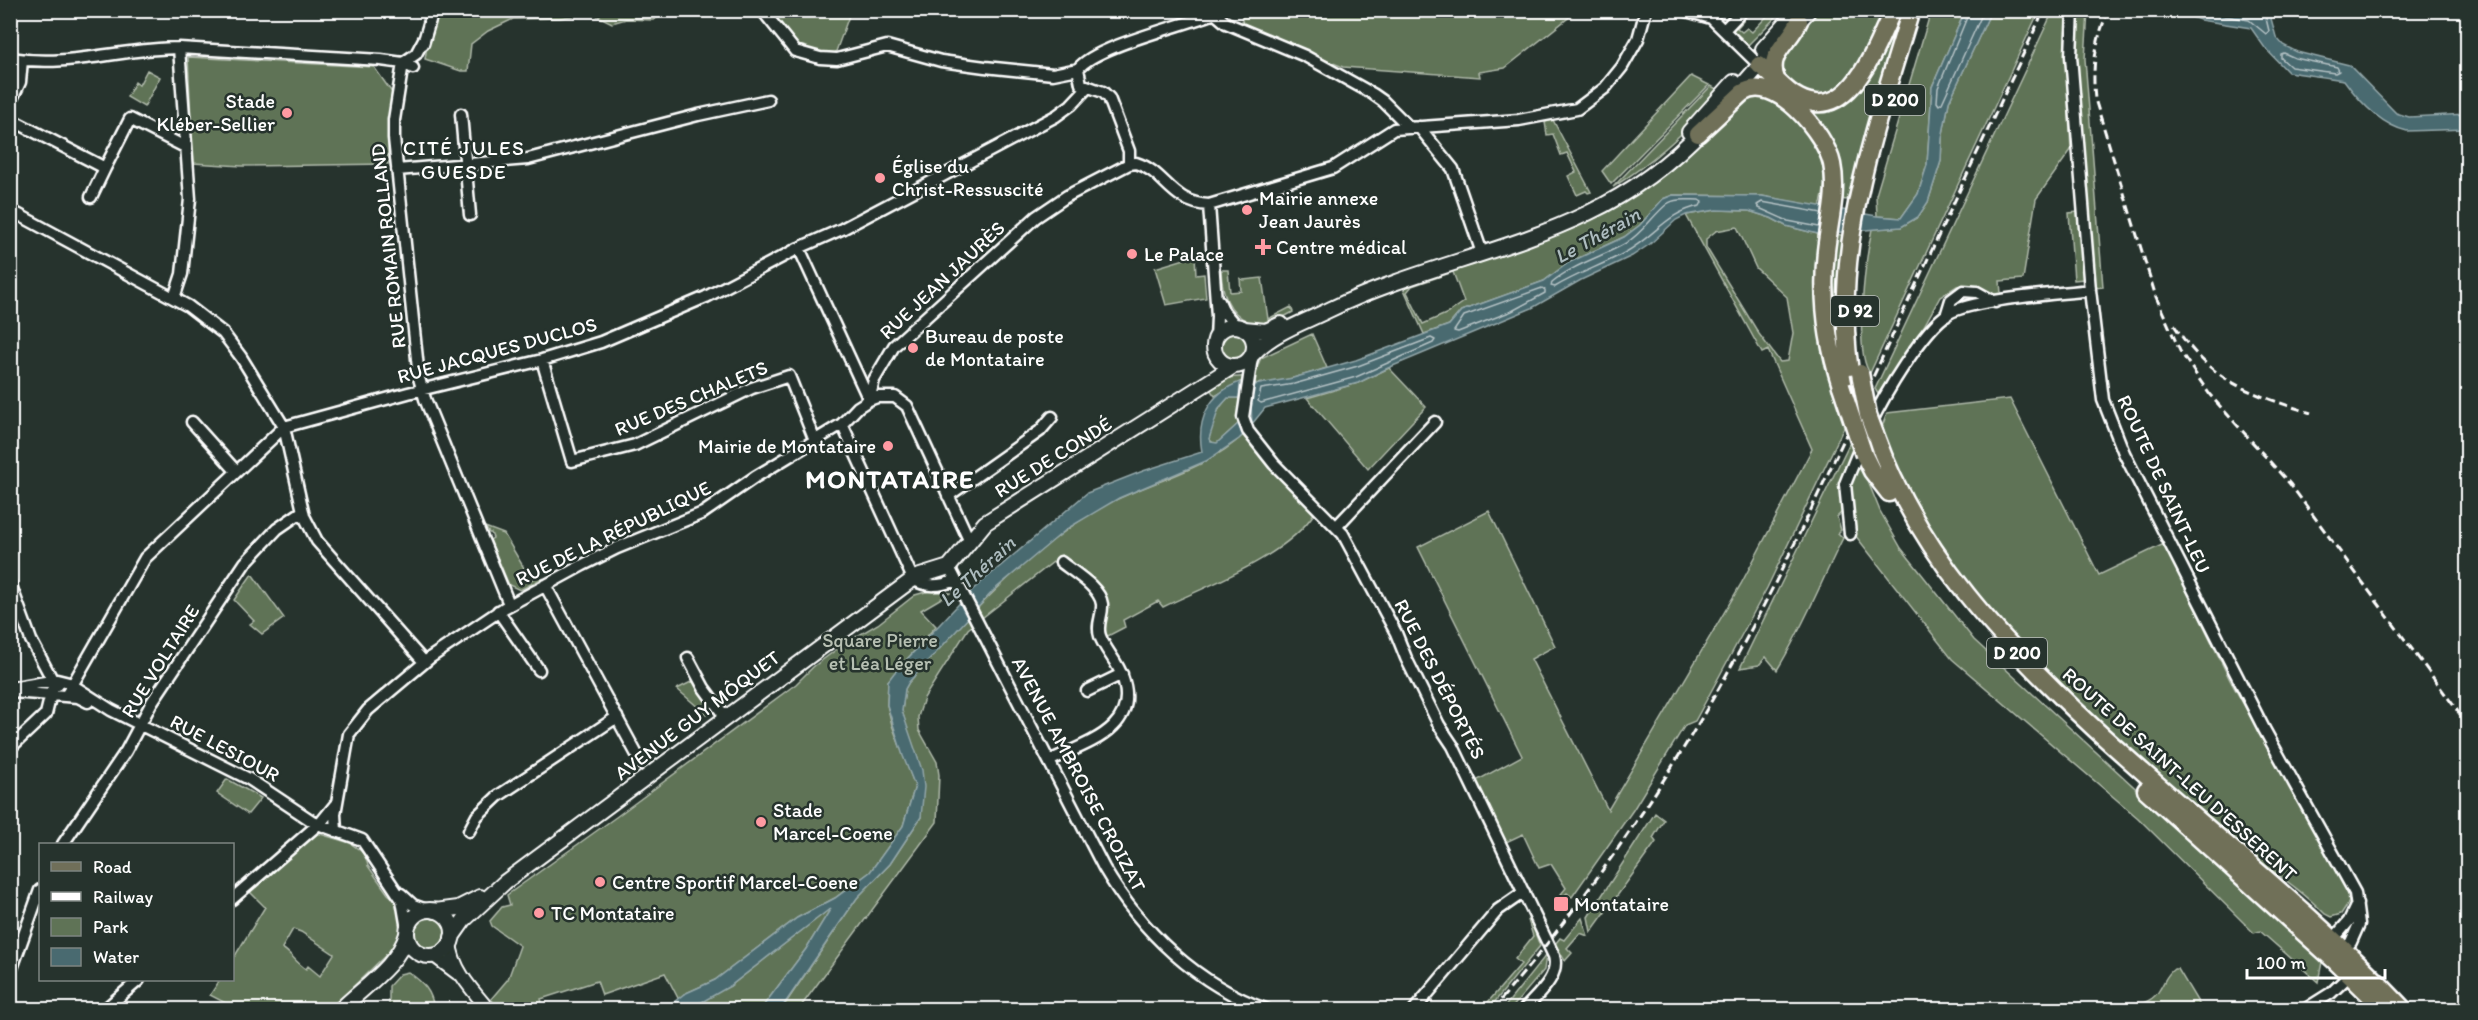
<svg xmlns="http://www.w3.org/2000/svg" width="2478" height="1020" viewBox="0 0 2478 1020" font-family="Itim,sans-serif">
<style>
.green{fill:#5f7356;stroke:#afb9aa;stroke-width:1.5;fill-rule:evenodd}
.water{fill:#496a70;stroke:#92a6a9;stroke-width:1.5}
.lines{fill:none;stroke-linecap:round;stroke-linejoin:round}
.shore{stroke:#b6c3c6;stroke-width:1.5}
.minor-casing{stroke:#fff;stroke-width:15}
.tertiary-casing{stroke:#fff;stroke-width:16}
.secondary-casing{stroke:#fff;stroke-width:18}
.primary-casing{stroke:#fff;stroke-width:21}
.minor{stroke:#26332d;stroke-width:10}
.tertiary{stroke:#26332d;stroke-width:12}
.secondary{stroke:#26332d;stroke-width:14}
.primary{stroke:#706f59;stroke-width:16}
.rail{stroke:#fff;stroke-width:3;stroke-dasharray:9 4.5;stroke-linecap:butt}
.primary-bridge-casing{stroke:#fff;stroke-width:21;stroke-linecap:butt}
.primary-bridge{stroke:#706f59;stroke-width:16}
.poi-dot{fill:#ff9aa2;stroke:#26332d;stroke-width:2}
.labels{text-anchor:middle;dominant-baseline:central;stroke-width:5;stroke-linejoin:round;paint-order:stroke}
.shield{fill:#26332d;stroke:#bec2c0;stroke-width:1.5}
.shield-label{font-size:18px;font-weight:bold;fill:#fff}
.poi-label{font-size:20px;fill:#fff;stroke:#26332d;text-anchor:start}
.street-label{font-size:20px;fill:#fff;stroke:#26332d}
.park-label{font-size:20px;fill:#b7c0b3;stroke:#26332d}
.neighbourhood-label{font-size:21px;letter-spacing:1.5px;fill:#fff;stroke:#26332d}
.water-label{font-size:21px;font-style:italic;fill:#adbcbf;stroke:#26332d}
.district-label{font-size:26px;font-weight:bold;letter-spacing:1.5px;fill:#fff;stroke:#26332d}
</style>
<rect width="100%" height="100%" fill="#26332d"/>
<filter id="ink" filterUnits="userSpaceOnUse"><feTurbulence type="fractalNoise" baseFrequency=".0167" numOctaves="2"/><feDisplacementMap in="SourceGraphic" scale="12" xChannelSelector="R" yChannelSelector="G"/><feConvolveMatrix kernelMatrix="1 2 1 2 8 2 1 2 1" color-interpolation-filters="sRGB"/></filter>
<g filter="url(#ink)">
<path class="green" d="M433 11H670L653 20 626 19 612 23 592 13 560 18 513 19 488 31 471 44 468 71H461L425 59Z
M767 11H779L782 15 787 11H853L850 13 834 57 800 50Z
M1241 11H1577L1505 68 1479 72 1480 77 1343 67 1243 27Z
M1772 11H1782L1748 45 1731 29 1742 18 1744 20 1737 28 1742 32 1747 28 1752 32Z
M1817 11H1887L1860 65 1844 88 1821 96 1794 88 1779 71 1781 54Z
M1897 11H1904L1847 200 1840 199 1838 163 1770 79 1833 105Z
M1931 11H1965L1932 87 1927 165 1918 194 1901 218 1877 216 1876 195Z
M1991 11H2039L1870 373C1853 351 1866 257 1872 229L1901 227 1918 217 1928 202 1941 161 1942 139 1949 102Z
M2053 11H2067L2065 41 2071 150 2036 199 2023 279 2000 281 2001 294 1994 296 1969 285 1957 286 1940 297 1924 326 1878 394 1875 389Z
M2078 11H2088L2085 59 2103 287 2094 288 2076 57Z
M188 57 374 67 393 94 388 133V164L242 166 193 163Z
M147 70 160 77 144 107 127 97 135 82 139 85Z
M1691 76 1709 85 1611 184 1602 171Z
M1711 86 1722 92C1689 129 1655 161 1613 187Z
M1769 93C1808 128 1837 151 1820 207L1762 196 1673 195 1663 199 1640 225 1624 237 1568 263 1544 281 1461 311 1449 325 1424 334 1402 285 1598 212 1742 98ZM1453 272 1464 302 1448 313 1423 324 1407 292 1412 286Z
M1553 120 1591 192 1588 193 1586 191 1577 195 1568 176 1576 172 1567 153 1561 155 1553 134 1547 135 1545 122Z
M1716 210 1749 211 1771 218 1786 226 1818 234V248L1845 425 1767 588 1695 721 1685 725 1633 810 1572 897 1567 893 1564 896 1561 894 1566 888 1551 864 1539 868 1523 834 1504 843 1476 781 1522 756 1418 547 1489 511 1555 646 1531 659 1608 810 1741 584 1812 449 1768 350 1762 353 1686 215ZM1737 227 1756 268 1787 297 1793 333 1788 361 1780 362 1759 334 1706 247V239L1716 231Z
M2078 212 2084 279 2074 280 2069 213Z
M1831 232 1844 236 1843 358 1831 337Z
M1188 255H1195L1196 275 1204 274 1206 298 1166 305 1155 268 1188 258Z
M1221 270H1228L1230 292 1241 291 1240 278 1243 280 1262 278 1268 319 1291 307 1293 312C1285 316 1276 322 1267 324 1260 326 1255 325 1249 322 1227 312 1222 292 1221 270Z
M1221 347a14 14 0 1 1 28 0a14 14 0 1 1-28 0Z
M1312 334 1327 368C1300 376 1268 388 1240 382L1215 396 1209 388 1224 378 1253 376 1261 358Z
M1389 368 1426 407 1368 469 1307 398 1358 383Z
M1228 398H1239L1238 424 1217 443H1213L1209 439C1211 425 1217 408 1228 398Z
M2010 399 2099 575 2164 544 2230 680 2347 890 2349 902 2341 914 2331 917 2325 914C2294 882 2255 861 2222 832 2131 751 2022 664 1953 563 1924 521 1902 477 1880 432L1887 413Z
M1243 435 1273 471 1315 512C1288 556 1209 585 1163 607L1158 601 1123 620 1125 627 1106 637 1104 629 1106 613 1078 569 1062 555 968 629 924 698 918 717 919 730 937 762 939 775 937 822 799 1009 781 1010 857 898 890 864 921 817 907 729 902 711 905 689 909 682C965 620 1021 557 1093 512 1140 483 1202 474 1243 435Z
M1852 438 1855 447 1840 480 1842 512 1837 517 1841 530 1838 533 1843 538C1821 582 1803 628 1777 670L1766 657 1759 665 1740 668Z
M1859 468 1863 469 1880 511 1901 548 1974 640 2315 953 2322 962 2318 982 2260 931 2254 933 2138 818 1952 659 1855 535 1848 483 1853 473Z
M485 527 504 534 531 580 539 575 541 579 520 590 509 585 490 540 493 538 491 533H489Z
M252 574 284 618 262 634 250 624 254 621 234 600Z
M929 591 950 593 921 610 936 626 888 681 887 705 892 725 915 786 903 826 870 872 835 898 797 918 715 980 684 994 679 1000 665 973 602 995 597 981 541 999 544 1009H499L491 999 508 979 520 946 492 926 490 921 502 907 510 905 507 895 616 817 796 684 813 667 844 644 878 624 915 595Z
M693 681 710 707 711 711 707 715 677 689Z
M227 779 261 798 248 814 217 793Z
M1655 813 1664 820 1653 838 1656 842 1591 932 1588 917Z
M317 833 350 843 365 854 368 866 388 894 399 903 403 914 400 937 391 950 330 1009H237L210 995 220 980H232L233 959 265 907 249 891ZM293 929 301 932 334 954 320 976 308 966 306 969C296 963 292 954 282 948Z
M832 907 806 949 761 1009 677 1010 730 986Z
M413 932a17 17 0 1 1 34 0a17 17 0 1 1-34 0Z
M1582 918 1588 936 1580 933 1567 948 1572 953 1565 961 1555 944 1560 938 1564 940Z
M1528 920 1531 922 1540 946 1489 1009H1482L1521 964 1515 959 1533 936Z
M1546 955 1544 970 1511 1009H1503Z
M2174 969H2178L2202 1009H2123C2137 1004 2152 1004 2160 989 2165 981 2166 975 2174 969Z
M408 972C423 982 432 991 434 1009H389V986L400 974Z"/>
<path class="water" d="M1965 11H1991L1949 102 1942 139 1941 161 1928 202 1918 217 1901 227 1818 234 1786 226 1771 218 1749 211 1716 210 1686 215 1676 220 1650 244 1632 256 1581 280 1532 308 1388 368 1358 383 1265 408 1252 424 1251 404 1254 385 1293 378 1356 360 1449 325 1461 311 1544 281 1568 263 1624 237 1640 225 1663 199 1673 195 1762 196 1877 216 1901 218 1918 194 1927 165 1932 87Z
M2175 11H2269L2276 37 2283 45 2297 52 2349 65 2396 113 2409 117 2467 114V129L2407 131C2381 125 2359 101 2344 80L2288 72 2265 48 2251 28 2200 20Z
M1240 382 1239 398H1228L1219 408 1209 439 1211 442 1217 443 1238 424 1243 435 1239 439 1206 461 1119 498 1068 528 994 590 909 682 905 689 902 711 922 770 924 787 921 817 890 864 857 898 781 1009H761L806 949 831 908 730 986 702 1002 677 1009 554 1010 576 1004 669 1006 684 994 715 980 797 918 835 898 870 872 903 826 915 786 903 756 887 705 888 681 894 673 971 591 1087 493 1143 471 1202 452C1196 420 1209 393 1240 382Z"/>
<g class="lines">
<path class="shore" d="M1970 10 1938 88 1937 102 1939 105 1942 103 1984 10
M2189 10 2249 20 2266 34 2269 31 2264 10
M2284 53 2295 58 2337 67 2339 71 2335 73 2291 67 2281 58V54Z
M1699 200 1702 202 1700 206C1667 212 1655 236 1626 252 1603 265 1578 273 1555 287L1551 286 1552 282C1574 264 1602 257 1626 243 1643 233 1652 216 1667 204 1675 198 1689 200 1699 200Z
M1819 227 1788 221 1759 208 1757 205 1762 202 1822 213
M1542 288 1545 290V293L1512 311 1458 332 1454 331 1464 316Z
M1431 338 1435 340 1433 343 1356 377 1261 403 1258 401 1261 389 1294 384 1358 366Z"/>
<g class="minor-casing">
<path id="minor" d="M762 10 795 51 820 58 837 59 887 46 941 61 985 67 1053 74 1078 69
M1683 10 1711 18 1759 65
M2073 10 2071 56 2090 290 2103 400 2124 453 2264 729 2355 893 2359 924 2351 942 2340 955
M1212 11 1226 23 1305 56 1373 94 1383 101 1409 127
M1724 30 1743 10
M424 39 416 54 403 63 394 120V138L419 378 425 399 509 604
M423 44 433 10
M10 58C71 68 120 48 179 48L381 60 403 63 413 68
M10 103 20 82 22 60
M461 114 470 215
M10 119 105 168 130 119 185 147
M1419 127 1453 169 1482 253
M1129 164V151L1109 98 1103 92 1081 84 1078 69C1095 45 1192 24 1223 10
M397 170 528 159 698 115 768 100
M91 197 105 168
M1209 205 1217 316 1216 339
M10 210 188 306 223 333 241 357 284 427 304 516 317 541 424 662
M799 248 869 400
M174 298 182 274 190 199 179 48
M1219 301 1224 312 1236 326
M1946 316 1951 300 1963 291 1977 292 1995 302
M1252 357 1243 417 1248 431 1274 464 1343 534 1396 633 1406 658 1439 725 1453 746 1554 956C1560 977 1537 995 1524 1010
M542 360 572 461 635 445 752 388 789 376 815 441
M869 400 874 380 894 346 1036 217 1067 196 1129 164 1136 163C1166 172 1170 203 1209 205L1333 168 1394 129 1519 120 1577 109 1605 88 1622 67 1638 39 1646 10
M192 422 236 471
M842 424 913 579C926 588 942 586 955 580
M1870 425C1883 397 1923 329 1949 313 1975 299 2058 294 2090 290
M948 496 1040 431 1052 417
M1337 526 1435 422
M1850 534 1845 484 1861 445
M949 567 1104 868C1141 931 1197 985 1268 1010
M10 583 31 640 53 681 58 685
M545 585 642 764
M498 611 539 670
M688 658 704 688 726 718
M10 688 57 680 69 683 111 710 249 779 315 823 362 840 402 900 407 929
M1087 691 1122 674
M12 692 78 697 88 702
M66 696 145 558 284 427 408 393 542 360 601 342 706 297 799 248 842 229 1056 116 1071 105 1087 88
M10 748 46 714 52 690
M1049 761C1086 743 1142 729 1122 676 1117 661 1105 650 1100 636 1096 624 1103 616 1102 604 1100 587 1073 572 1061 562
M336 831 335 814 349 734 368 710 431 657 504 608 583 565 617 548 703 513 755 477 842 424 858 407 869 400 877 397H895L907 406 970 542
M469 831 477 816 498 796 617 717
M63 844 126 751 152 702 245 563 277 529 303 511
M401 894 413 905 427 910
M232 899 322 821 335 805
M2330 943 2349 921 2357 904
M10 974 40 890
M104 1010 139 980
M1414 1010 1498 910 1524 892
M2304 1010 2331 993 2353 972"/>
</g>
<g class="tertiary-casing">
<path id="tertiary" d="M450 942C452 969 472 990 489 1010
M433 955 457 973"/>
</g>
<g class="secondary-casing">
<path id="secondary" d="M1793 28 1809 10
M1763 49 1796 12
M1732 97 1778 44
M1689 132 1734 82
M1214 346a20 20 0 1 1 40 0a20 20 0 1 1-40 0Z
M1244 329 1266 331 1281 324
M1253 354C1273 332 1305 322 1331 309 1414 269 1505 253 1588 213 1632 192 1671 163 1705 127
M407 933a23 23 0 1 1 46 0a23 23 0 1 1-46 0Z
M435 911 458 908 480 897
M452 937 464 920 505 882 909 582 917 577 949 567 985 523 1232 367
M340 1010C363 987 398 966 407 934"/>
</g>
<g class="primary-casing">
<path id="primary" d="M1759 65C1774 75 1783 90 1799 98 1851 124 1876 45 1893 10
M1776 79C1766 53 1790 43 1799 21
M1698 134 1742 93C1775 71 1826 135 1832 164 1838 193 1829 222 1826 251 1821 298 1826 340 1841 386
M1853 389C1827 258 1874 134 1911 10
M1875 434C1917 553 2004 644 2095 729 2197 823 2309 908 2404 1010
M1864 455 1872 471 1889 493
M2146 790 2335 961 2385 1010"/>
</g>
<use href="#minor" class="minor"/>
<use href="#tertiary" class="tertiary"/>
<use href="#secondary" class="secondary"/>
<use href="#primary" class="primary"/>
<path class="rail" d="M2109 10C2095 38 2092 69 2095 99L2156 297 2180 351 2210 395 2290 484 2468 725
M2174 325C2211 382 2249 393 2311 413
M1492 1010C1583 905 1662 791 1729 670 1785 570 1832 464 1881 360 1935 243 1989 127 2044 10"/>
<g class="primary-bridge-casing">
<path id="primary-bridge" d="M1860 373 1868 415 1875 434
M1841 386 1864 455"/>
</g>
<use href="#primary-bridge" class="primary-bridge"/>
</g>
</g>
<g class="poi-dot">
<circle cx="287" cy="113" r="6"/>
<circle cx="880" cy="178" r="6"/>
<circle cx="1247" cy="210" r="6"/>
<path d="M1260 238h6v6h6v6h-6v6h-6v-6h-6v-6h6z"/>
<circle cx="1132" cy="254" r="6"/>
<circle cx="913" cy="348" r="6"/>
<circle cx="888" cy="446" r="6"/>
<circle cx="761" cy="822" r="6"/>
<circle cx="600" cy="882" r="6"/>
<rect x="1553" y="896" width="16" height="16" rx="3"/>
<circle cx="539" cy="913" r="6"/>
</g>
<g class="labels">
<g class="shield">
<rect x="1865" y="85" width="60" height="30" rx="4.5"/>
<rect x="1831" y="296" width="48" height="30" rx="4.5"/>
<rect x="1987" y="638" width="60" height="30" rx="4.5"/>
</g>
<g class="shield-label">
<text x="1895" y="100">D 200</text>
<text x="1855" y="311">D 92</text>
<text x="2017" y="653">D 200</text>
</g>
<g class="poi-label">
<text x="275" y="101" text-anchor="end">Stade<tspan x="275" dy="23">Kléber-Sellier</tspan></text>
<text x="892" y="166">Église du<tspan x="892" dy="23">Christ-Ressuscité</tspan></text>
<text x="1259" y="198">Mairie annexe<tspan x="1259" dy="23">Jean Jaurès</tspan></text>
<text x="1276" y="247">Centre médical</text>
<text x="1144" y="254">Le Palace</text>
<text x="925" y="336">Bureau de poste<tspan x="925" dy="23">de Montataire</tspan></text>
<text x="876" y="446" text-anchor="end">Mairie de Montataire</text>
<text x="773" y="810">Stade<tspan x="773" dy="23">Marcel-Coene</tspan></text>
<text x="612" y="882">Centre Sportif Marcel-Coene</text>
<text x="1574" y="904">Montataire</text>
<text x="551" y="913">TC Montataire</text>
</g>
<g class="street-label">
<text transform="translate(388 246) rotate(-96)">RUE ROMAIN ROLLAND</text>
<text transform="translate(942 280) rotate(-43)">RUE JEAN JAURÈS</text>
<text transform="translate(497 350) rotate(-15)">RUE JACQUES DUCLOS</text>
<text transform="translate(691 398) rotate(-23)">RUE DES CHALETS</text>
<text transform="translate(1053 457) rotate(-32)">RUE DE CONDÉ</text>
<text transform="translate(2164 484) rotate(65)">ROUTE DE SAINT-LEU</text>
<text transform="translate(613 533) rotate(-26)">RUE DE LA RÉPUBLIQUE</text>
<text transform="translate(160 661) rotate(-58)">RUE VOLTAIRE</text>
<text transform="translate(1440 679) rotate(63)">RUE DES DÉPORTÉS</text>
<text transform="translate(697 715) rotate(-37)">AVENUE GUY MÔQUET</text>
<text transform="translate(225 748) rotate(28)">RUE LESIOUR</text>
<text transform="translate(1079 774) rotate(62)">AVENUE AMBROISE CROIZAT</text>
<text transform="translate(2180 774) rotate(42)">ROUTE DE SAINT-LEU D'ESSERENT</text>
</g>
<g class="park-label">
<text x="880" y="640">Square Pierre<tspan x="880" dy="23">et Léa Léger</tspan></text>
</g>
<g class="neighbourhood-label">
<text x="464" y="147">CITÉ JULES<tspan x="464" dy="24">GUESDE</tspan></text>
</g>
<g class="water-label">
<text transform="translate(1597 235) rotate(-29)">Le Thérain</text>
<text transform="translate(977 571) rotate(-42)">Le Thérain</text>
</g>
<g class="district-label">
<text x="890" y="479">MONTATAIRE</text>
</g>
</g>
<rect width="2478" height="1020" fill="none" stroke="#26332d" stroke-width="36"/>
<rect x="18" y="18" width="2442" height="984" fill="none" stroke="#fff" stroke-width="2" filter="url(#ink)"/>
<rect x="39" y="843" width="195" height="138" fill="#26332d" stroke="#7d8581" stroke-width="1.5"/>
<rect x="51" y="862" width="30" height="9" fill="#706f59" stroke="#7d8581" stroke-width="1.5"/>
<text x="93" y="873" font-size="18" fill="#ffffff">Road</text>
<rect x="51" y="892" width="30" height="9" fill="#ffffff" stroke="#7d8581" stroke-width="1.5"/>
<text x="93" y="903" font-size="18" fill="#ffffff">Railway</text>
<rect x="51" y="918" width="30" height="18" fill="#5f7356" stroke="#7d8581" stroke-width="1.5"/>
<text x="93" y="933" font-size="18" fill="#ffffff">Park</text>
<rect x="51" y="948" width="30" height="18" fill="#496a70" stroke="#7d8581" stroke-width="1.5"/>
<text x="93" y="963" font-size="18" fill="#ffffff">Water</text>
<path d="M2247 969v9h138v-9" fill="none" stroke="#ffffff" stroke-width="3"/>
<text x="2256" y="969" font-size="18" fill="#ffffff" stroke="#26332d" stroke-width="4.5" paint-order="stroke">100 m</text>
</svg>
